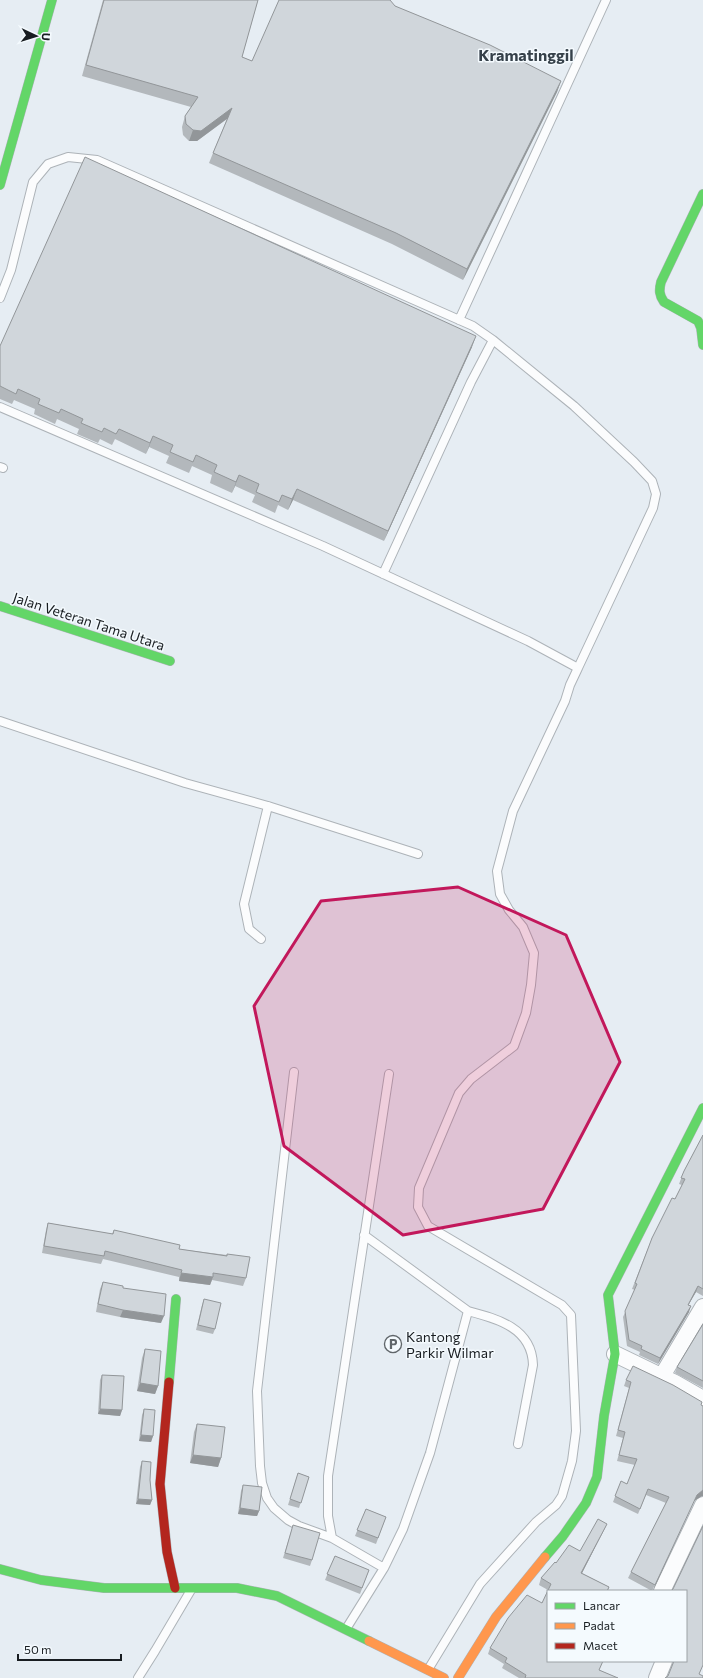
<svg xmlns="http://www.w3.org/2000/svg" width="703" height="1678" viewBox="0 0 703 1678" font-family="Commissioner,sans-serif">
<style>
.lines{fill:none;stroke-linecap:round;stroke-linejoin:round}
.lane-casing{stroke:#adb3b8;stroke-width:10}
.street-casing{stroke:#adb3b8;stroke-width:18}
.fast-casing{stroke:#adb3b8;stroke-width:10}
.slow-casing{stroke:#adb3b8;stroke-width:10}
.jam-casing{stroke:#adb3b8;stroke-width:10}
.lane{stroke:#fbfcfd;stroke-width:8}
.street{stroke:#fbfcfd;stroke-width:16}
.fast{stroke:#63d668;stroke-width:9}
.slow{stroke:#ff974d;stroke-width:9}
.jam{stroke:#b3261e;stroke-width:9}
.wall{fill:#b3b8bc}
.shaded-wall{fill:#929699}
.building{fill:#d0d6db;stroke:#929699}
.marked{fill:#c2185b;fill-opacity:0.2;stroke:#c2185b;stroke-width:3;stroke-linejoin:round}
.labels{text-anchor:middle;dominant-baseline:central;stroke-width:3;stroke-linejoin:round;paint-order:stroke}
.street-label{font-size:14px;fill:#181d21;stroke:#f4fafe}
.poi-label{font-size:14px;fill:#181d21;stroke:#f4fafe;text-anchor:start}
.quarter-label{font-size:16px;font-weight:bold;fill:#36414a;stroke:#f4fafe}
</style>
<rect width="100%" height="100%" fill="#e6edf3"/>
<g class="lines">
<g class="lane-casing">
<path id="lane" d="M0 298 11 270 33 182 48 164 68 157 97 160 473 326 493 340 471 382 383 574
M459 320 606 0
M493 340 574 406 634 462 652 481 656 494 653 508 578 668
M0 407 323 546 528 641 578 668 570 685 565 701 513 811 497 871 500 894 509 910 523 927 534 953 531 985 526 1013 514 1046 471 1079 459 1093 419 1188 418 1207 428 1226 562 1305 571 1315 576 1431 572 1461 562 1496 556 1505 536 1522 480 1584 429 1668
M0 467 3 468
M0 721 185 783 268 806 418 854
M261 939 249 929 244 904 268 806
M294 1072 257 1391 260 1466 262 1483 267 1498 274 1508 288 1520 299 1526 332 1538
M468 1311C498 1319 532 1328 533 1365L518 1444
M384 1568 332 1538 328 1516V1476L389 1074
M346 1629 384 1568 403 1529 430 1453 468 1311 364 1235
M138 1678 155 1651 191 1590"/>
</g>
<g class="street-casing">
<path id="street" d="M615 1354 675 1383 703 1399
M662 1376 703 1307
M662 1591 703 1505
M657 1678 664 1661"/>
</g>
<g class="fast-casing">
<path id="fast" d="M0 185 52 0
M703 194 661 282C659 290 659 295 664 302L698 321 701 328 703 345
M0 606 170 661
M169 1382 176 1299
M545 1557 563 1536 586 1503 597 1477 604 1416 615 1354 608 1295 703 1108
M0 1569 41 1580 104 1588H237L277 1596 369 1641"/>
</g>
<g class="slow-casing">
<path id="slow" d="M369 1641 444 1678
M458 1678 496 1617 545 1557"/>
</g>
<g class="jam-casing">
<path id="jam" d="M169 1382 160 1484 167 1552 175 1588"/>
</g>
<use href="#lane" class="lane"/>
<use href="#street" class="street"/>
<use href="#fast" class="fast"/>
<use href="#slow" class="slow"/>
<use href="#jam" class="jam"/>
</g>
<path class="wall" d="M103 0H258L242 57 252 61 395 6 561 81 557 92 463 280 392 244 209 163 213 153 227 119 197 141H189L183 135 182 127 185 116 191 107 82 76Z
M0 346 472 347 384 541 293 500 288 510 278 505 275 513 252 502 255 495 235 486 232 493 210 483 212 475 192 466 189 473 166 463 169 456 149 447 146 454 115 439 112 445 100 439 98 443 77 434 79 429 57 419 55 424 34 414 35 409 14 400 12 404 0 399Z
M703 1135V1296L696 1292 688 1305 689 1312 658 1364 639 1355 640 1352 627 1346 623 1317 635 1290 632 1289 652 1238 675 1199 682 1185 679 1184 684 1171Z
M48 1223 112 1234 114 1230 179 1249 227 1255V1254L246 1278 243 1286 212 1280 210 1285 179 1281V1277L103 1259 101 1264 42 1253 46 1230Z
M103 1282 161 1323 120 1317 96 1312 100 1289Z
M204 1299 215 1329 213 1334 196 1330 202 1305Z
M703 1324V1388L675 1373 677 1367Z
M145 1349 158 1386 155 1394 137 1391 142 1358Z
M102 1375 122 1410 120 1416 98 1414 100 1380Z
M626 1380 701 1405 702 1496 694 1501 652 1591 628 1578 631 1572 666 1503 646 1495 638 1514 613 1502 621 1481 627 1484 635 1465 617 1461 623 1438 616 1436 629 1388 624 1386Z
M144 1409 153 1436 151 1442 139 1441 142 1415Z
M197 1424 221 1458 218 1467 190 1463 194 1432Z
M142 1461 150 1480 152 1500 150 1505 136 1504 140 1467Z
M298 1473 309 1477 299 1508 288 1505Z
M243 1485 259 1511 257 1516 238 1514 241 1491Z
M366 1509 386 1517 376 1544 355 1536Z
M607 1524 604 1530 582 1573 609 1587 608 1591H548L599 1670 618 1678H519L502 1668 504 1664 488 1654 490 1648 542 1603 548 1590 539 1585 541 1578 556 1563 580 1551Z
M293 1525 312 1560 310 1566 283 1558Z
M335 1556 369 1570 360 1594 325 1580Z"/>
<path class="shaded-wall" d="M561 81 557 92 463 280 467 269Z
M232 108 228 118 197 141H189L193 130Z
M476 336 472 347 384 541 388 531Z
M153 436 149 447 146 454 150 443Z
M239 475 235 486 232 493 236 482Z
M297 489 293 500 288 510 292 499Z
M181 1273 213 1277 210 1285 179 1281Z
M698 1286 696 1292 685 1311 688 1305Z
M691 1306 689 1312 658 1364 660 1358Z
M123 1310 164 1316 161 1323 120 1317Z
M140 1383 158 1386 155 1394 137 1391Z
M100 1409 122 1410 120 1416 98 1414Z
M141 1435 153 1436 151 1442 139 1441Z
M193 1455 221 1458 218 1467 190 1463Z
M703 1490V1496H702L694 1501 653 1591 655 1585 697 1495Z
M138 1499 152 1500 150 1505 136 1504Z
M240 1508 259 1511 257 1516 238 1514Z
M607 1524 604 1530 579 1579 581 1573Z"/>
<path class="building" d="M104 0H258L242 57 252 61 279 0H390L395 6 490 45 561 81 467 269 396 233 213 153 232 108 201 131 193 130 186 124 185 116 198 97 86 65Z
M85 157 476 336 388 531 297 489 292 499 282 495 279 502 256 492 259 484 239 475 236 482 214 472 217 465 196 455 193 462 170 452 173 445 153 436 150 443 119 429 116 434 104 428 102 432 81 423 83 419 61 409 59 413 38 404 40 399 18 389 16 394 0 386V346Z
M703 1135V1289L698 1286 688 1305 691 1306 660 1358 641 1349 642 1346 629 1340 625 1311 637 1284 635 1283 652 1238 672 1198 675 1199 685 1179 681 1178 684 1171Z
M48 1223 113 1234 114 1230 180 1245 179 1249 227 1256V1254L250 1257 246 1278 213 1273V1277L181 1273 182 1270 105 1251 104 1256 44 1246Z
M103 1282 123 1286V1288L166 1294 164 1316 123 1310 98 1304Z
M204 1299 221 1303 215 1329 198 1325Z
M703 1324V1381L677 1367Z
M145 1349 161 1351 158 1386 140 1383Z
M633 1366 673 1385 702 1402 701 1405 703 1406V1490L697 1495 655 1585 631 1572 669 1497 648 1489 640 1509 615 1496 621 1481 627 1484 637 1459 619 1455 625 1432 618 1430 631 1382 626 1380Z
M102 1375 124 1376 122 1410 100 1409Z
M144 1409 155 1410 153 1436 141 1435Z
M197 1424 225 1427 221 1458 193 1455Z
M142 1461 151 1462 150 1480 152 1500 138 1499Z
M298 1473 309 1477 301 1503 290 1499Z
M243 1485 262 1487 259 1511 240 1508Z
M366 1509 386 1517 378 1538 357 1530Z
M598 1519 607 1524 581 1573 609 1587 607 1591H548V1661H603L599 1670 618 1678H525L526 1675 505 1662 507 1658 490 1648 508 1618 527 1595 542 1603 551 1584 541 1578 555 1562 556 1563 569 1545 580 1551Z
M293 1525 320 1533 312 1560 285 1553Z
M703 1526V1665L699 1674 703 1676V1678H665L668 1676 674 1661H686V1591H671L673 1589Z
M335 1556 369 1570 362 1588 327 1574Z"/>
<path class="marked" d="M458 887 566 935 620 1062 543 1209 403 1235 284 1146 254 1006 321 901Z"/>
<defs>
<g id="parking-ring" transform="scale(0.9)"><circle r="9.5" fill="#f4fafe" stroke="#60666a" stroke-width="1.5"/><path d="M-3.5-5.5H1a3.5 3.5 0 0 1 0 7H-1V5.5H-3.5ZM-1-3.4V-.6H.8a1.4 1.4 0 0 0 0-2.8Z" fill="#60666a"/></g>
</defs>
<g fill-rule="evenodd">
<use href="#parking-ring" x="393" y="1344"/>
</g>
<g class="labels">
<g class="street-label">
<text transform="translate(89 621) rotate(18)">Jalan Veteran Tama Utara</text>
</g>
<g class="poi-label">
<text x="406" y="1336">Kantong<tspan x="406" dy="16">Parkir Wilmar</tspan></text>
</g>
<g class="quarter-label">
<text x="526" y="54">Kramatinggil</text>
</g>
</g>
<rect x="547" y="1590" width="140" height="72" fill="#f4fafe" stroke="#9ca2a6"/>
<rect x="555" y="1603" width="20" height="6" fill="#63d668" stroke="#9ca2a6"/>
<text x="583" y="1610" font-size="12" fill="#181d21">Lancar</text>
<rect x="555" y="1623" width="20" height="6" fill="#ff974d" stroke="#9ca2a6"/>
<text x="583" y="1630" font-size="12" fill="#181d21">Padat</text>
<rect x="555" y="1643" width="20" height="6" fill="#b3261e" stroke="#9ca2a6"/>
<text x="583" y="1650" font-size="12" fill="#181d21">Macet</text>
<g transform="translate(36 36) rotate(94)" stroke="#f4fafe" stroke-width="3" paint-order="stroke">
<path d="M0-3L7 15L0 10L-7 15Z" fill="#181d21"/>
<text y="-6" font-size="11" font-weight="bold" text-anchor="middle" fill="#181d21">U</text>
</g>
<path d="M18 1654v6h103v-6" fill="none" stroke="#181d21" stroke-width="2"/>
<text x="24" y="1654" font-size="12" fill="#181d21" stroke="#f4fafe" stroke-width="3" paint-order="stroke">50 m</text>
</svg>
